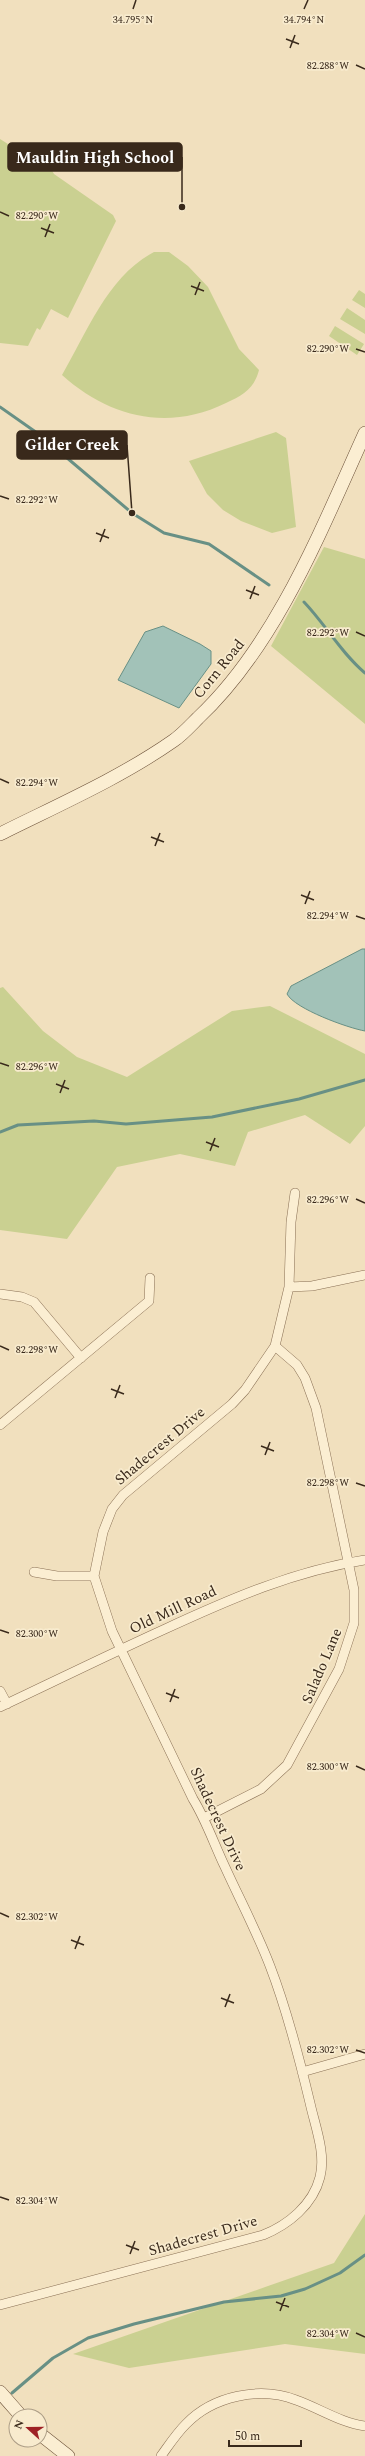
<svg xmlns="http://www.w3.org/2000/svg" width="365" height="2456" viewBox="0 0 365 2456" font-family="Spectral,serif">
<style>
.green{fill:#cad091}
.water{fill:#a2c2b8;stroke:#689085}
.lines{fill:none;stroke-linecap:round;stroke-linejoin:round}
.stream{stroke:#689085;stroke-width:3}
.street-casing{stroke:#8a7055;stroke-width:10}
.secondary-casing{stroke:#6c5139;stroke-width:14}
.street{stroke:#fbeed2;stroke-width:9}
.secondary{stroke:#fbeed2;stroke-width:13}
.ticks{fill:none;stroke:#39291b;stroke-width:1.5}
.labels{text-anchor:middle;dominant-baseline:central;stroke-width:3.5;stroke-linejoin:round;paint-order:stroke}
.street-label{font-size:15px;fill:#39291b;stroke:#f8ebce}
.ticks-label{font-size:10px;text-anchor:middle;fill:#39291b;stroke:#f8ebce;stroke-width:3.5;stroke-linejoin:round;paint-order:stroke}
.leader{fill:none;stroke:#39291b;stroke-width:1.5}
.callout-dot{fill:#39291b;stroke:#f8ebce;stroke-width:1.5}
.callout{fill:#39291b;stroke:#39291b;stroke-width:1.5}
.callout-label{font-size:16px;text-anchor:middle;font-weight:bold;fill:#fff}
</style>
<rect width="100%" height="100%" fill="#f1e0be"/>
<path class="green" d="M0 139 8 144 26 145 33 148 43 155 54 174 113 215 116 221 68 318 51 309 40 330 37 328 28 346 0 343Z
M154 252H169L188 266 208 287 239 349 259 370C254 389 243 395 226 403 167 432 109 417 62 375 87 332 108 276 154 252Z
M359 290 365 294V308L352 300Z
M347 308 365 320V334L340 319Z
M335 326 364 344 357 355 329 336Z
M276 432 286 438 296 527 272 533 241 521 223 510 207 494 189 461Z
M324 547 365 559V724L271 646Z
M3 987 43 1031 77 1057 127 1077 232 1011 270 1006 365 1054V1126L350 1144 305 1115 248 1132 235 1166 180 1154 117 1167 67 1239 0 1230V988Z
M365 2214V2354L285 2344 129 2368 73 2354 334 2263Z"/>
<path class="water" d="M163 626 200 644 211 651V664L179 708 118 680 145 632Z
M362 949H365V1031C348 1028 295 1009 287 994L291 986Z"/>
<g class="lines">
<path class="stream" d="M0 407 40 435 132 513 164 533 209 544 269 585
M304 602C326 625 341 653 365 673
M0 1132 18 1125 94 1121 126 1124 212 1117 299 1099 365 1080
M12 2393 53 2358 88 2338 134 2324 224 2302 281 2296 305 2289 340 2273 365 2255"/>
<g class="street-casing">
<path id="street" d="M289 1287 312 1286 365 1275
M0 1294 22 1297 34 1302 81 1358
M0 1425 149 1301 150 1278
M34 1572 57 1576H94
M0 1691 7 1704
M0 1707C55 1681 110 1654 165 1629 230 1599 294 1571 365 1560
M204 1818 261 1789 287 1765 339 1669 354 1623V1590L316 1408 305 1378 297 1365 275 1346
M302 2072 365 2054
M0 2305 263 2235C288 2225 313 2205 320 2177 326 2153 315 2126 310 2103 299 2057 287 2010 270 1966 257 1932 240 1900 225 1867 214 1844 206 1820 193 1799L112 1631 94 1576 103 1532 112 1509 123 1495 232 1404 245 1390 275 1346 289 1287 291 1222 295 1193
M161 2456C169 2445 176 2434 186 2424 213 2396 260 2386 296 2400 319 2408 341 2423 365 2426"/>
</g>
<g class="secondary-casing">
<path id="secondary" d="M0 834C58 805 120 778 173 741 182 735 190 726 198 718 276 645 321 530 365 433
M0 2392 21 2416
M40 2434 68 2456"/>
</g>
<use href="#street" class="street"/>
<use href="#secondary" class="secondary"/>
</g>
<path class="ticks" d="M133 9 136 0M304 9 308 0M286 39 299 44M290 48 295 35M356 65 365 69M0 212 9 216M41 228 54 233M45 237 50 224M191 286 204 291M195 295 200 282M356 349 365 352M0 496 9 499M96 533 109 538M100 542 105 529M246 590 259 595M250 599 255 586M356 632 365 636M0 779 9 783M151 837 164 842M155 846 160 833M301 895 314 900M305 904 310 891M356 916 365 919M0 1063 9 1066M56 1084 69 1089M60 1093 65 1080M206 1142 219 1147M210 1151 215 1138M356 1199 365 1203M0 1346 9 1350M111 1389 124 1394M115 1398 120 1385M261 1446 274 1451M265 1455 270 1442M356 1483 365 1486M0 1630 9 1633M166 1693 179 1698M170 1702 175 1689M356 1766 365 1770M0 1913 9 1917M71 1940 84 1945M75 1949 80 1936M221 1998 234 2003M225 2007 230 1994M356 2050 365 2053M0 2197 9 2200M126 2245 139 2250M130 2254 135 2241M276 2302 289 2307M280 2311 285 2298M356 2333 365 2337"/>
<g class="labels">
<g class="street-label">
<text transform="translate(219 669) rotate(-51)">Corn Road</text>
<text transform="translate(160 1446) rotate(-40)">Shadecrest Drive</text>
<text transform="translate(173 1610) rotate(-25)">Old Mill Road</text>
<text transform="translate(322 1666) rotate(-67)">Salado Lane</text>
<text transform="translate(218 1819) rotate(65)">Shadecrest Drive</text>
<text transform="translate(203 2236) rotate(-16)">Shadecrest Drive</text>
</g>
</g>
<g class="ticks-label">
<text x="304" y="23">34.794°N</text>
<text x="133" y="23">34.795°N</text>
<text x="328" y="69">82.288°W</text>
<text x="37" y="219">82.290°W</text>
<text x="328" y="352">82.290°W</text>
<text x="37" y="503">82.292°W</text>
<text x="328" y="636">82.292°W</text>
<text x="37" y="786">82.294°W</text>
<text x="328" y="919">82.294°W</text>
<text x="37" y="1070">82.296°W</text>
<text x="328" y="1203">82.296°W</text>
<text x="37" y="1353">82.298°W</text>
<text x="328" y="1486">82.298°W</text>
<text x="37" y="1637">82.300°W</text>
<text x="328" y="1770">82.300°W</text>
<text x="37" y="1920">82.302°W</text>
<text x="328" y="2053">82.302°W</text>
<text x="37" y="2204">82.304°W</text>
<text x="328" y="2337">82.304°W</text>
</g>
<path class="leader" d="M182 207L182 157M132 513L127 445"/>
<g class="callout-dot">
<circle cx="182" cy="207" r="4"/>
<circle cx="132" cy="513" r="4"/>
</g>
<g class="callout">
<rect x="8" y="143" width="174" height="28" rx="4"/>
<rect x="17" y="431" width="110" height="28" rx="4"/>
</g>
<g class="callout-label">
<text x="95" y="163">Mauldin High School</text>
<text x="72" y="450">Gilder Creek</text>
</g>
<g transform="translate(28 2428) rotate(291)"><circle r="19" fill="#f8ebce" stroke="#ac9d86"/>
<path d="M0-3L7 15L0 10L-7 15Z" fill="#9e2125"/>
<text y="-6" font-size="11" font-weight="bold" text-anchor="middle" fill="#39291b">N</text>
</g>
<path d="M229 2440v6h72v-6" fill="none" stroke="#39291b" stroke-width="2"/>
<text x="235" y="2440" font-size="12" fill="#39291b" stroke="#f8ebce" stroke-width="3" paint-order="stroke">50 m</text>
</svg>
